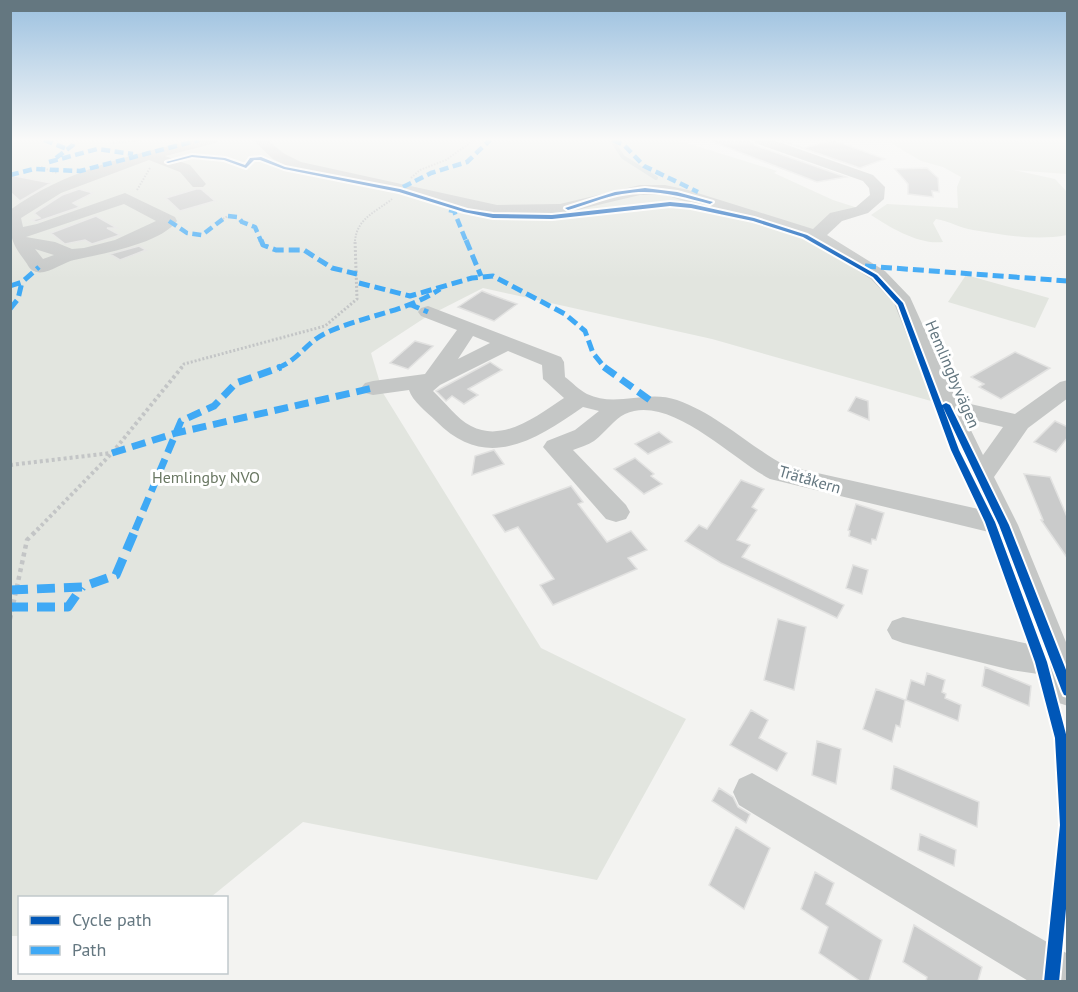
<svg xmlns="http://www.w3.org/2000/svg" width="1078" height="992" viewBox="0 0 1078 992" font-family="'PT Sans',sans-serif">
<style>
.green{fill:#e2e5df}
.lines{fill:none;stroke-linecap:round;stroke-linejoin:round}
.stream{stroke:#c7d1d2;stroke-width:4}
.building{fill:#cacbcb;stroke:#e2e2e1;stroke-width:1.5}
.path-far3{stroke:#c3c5c6;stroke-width:2;stroke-dasharray:1.5 1.5;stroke-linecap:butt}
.path-far2{stroke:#c3c5c6;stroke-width:3;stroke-dasharray:2 2;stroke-linecap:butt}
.path-far1{stroke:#c3c5c6;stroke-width:4;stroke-dasharray:3 3;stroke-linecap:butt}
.path{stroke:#c3c5c6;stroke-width:4.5;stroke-dasharray:4 4;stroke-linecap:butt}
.minor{fill:#c5c7c6;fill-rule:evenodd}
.quiet-far3{stroke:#3fa9f5;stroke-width:4.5;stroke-dasharray:9 4.5;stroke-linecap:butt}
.quiet-far2{stroke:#3fa9f5;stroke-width:5;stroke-dasharray:11 5;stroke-linecap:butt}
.quiet-far1{stroke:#3fa9f5;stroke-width:7;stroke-dasharray:14 7;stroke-linecap:butt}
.quiet{stroke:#3fa9f5;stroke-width:9;stroke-dasharray:18 9;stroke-linecap:butt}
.cycleway-casing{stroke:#fff;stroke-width:4}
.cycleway{fill:#0057b8;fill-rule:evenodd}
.labels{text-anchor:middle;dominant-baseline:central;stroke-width:6;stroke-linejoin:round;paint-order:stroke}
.street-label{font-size:16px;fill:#647780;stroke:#fff}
.park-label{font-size:16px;fill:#6a7863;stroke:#fff}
</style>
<rect width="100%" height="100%" fill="#f3f3f1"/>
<path class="green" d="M11 140H677L777 171 774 173 833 200 861 209 829 225 816 241C846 260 883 281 900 313 914 340 921 373 931 401L712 339 483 288 426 317 371 353 383 393 541 648 686 719 597 880 303 822 211 897 20 898 19 936H11Z
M886 140H1067V174L1014 170 1055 179 1067 192V235C1036 241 1004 235 973 230 960 228 949 221 936 219L933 223 943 242C919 245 891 228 871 215L887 204 958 208 957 187 961 177 943 167 921 161Z
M966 275 1049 298 1035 328 948 302Z"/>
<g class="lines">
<path class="stream" d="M613 142 623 157 656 178"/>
</g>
<path class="building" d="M713 140H751L754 145 846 177 817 182 713 142Z
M779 140 804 148 833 140 885 159 860 168Z
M927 168 938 178 939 192 932 191 933 197 908 194V184L895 169Z
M10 175 51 183 20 201 10 192Z
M79 189 93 193 73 203 80 207 36 222 32 220 40 218 34 213 62 195Z
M196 189H201L215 201 180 211 166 198Z
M96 216 117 228H107L120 235 92 244 85 240 65 244 51 233Z
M139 246 146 250 120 260 110 254Z
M482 291 492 295 517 304 494 321 458 307Z
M415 341 433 346 408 369 390 363Z
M1015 352 1050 368 1001 399 979 387 984 384 971 377Z
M490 362 502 370 468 389 478 395 464 404 452 396 446 401 436 391Z
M856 397 868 401 869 420 848 411Z
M1055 421 1068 427V437L1056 452 1034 442Z
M659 432 672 442 648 454 635 444Z
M494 450 504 464 472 475 475 456Z
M635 458 654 474 651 476 662 484 644 494 614 469Z
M1024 474 1050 477 1068 519V559L1041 520H1043Z
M741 480 764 489 752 507 757 510 737 540 750 545 742 557 844 605 837 618 721 563 685 541 699 525 707 529Z
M571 486 583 502 578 504 607 542 631 531 647 550 628 558 637 569 553 605 540 585 554 579 518 527 505 532 493 515Z
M856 504 884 513 876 540 872 539 871 544 849 536 850 531 848 530Z
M853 565 868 570 862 594 846 588Z
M778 619 806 627 794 690 764 680Z
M985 667 1031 686 1029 706 982 686Z
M927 673 945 680 942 692 946 694 945 698 961 705 958 721 906 700 911 680 924 685Z
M876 689 905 700 900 727 896 725 892 742 863 729Z
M751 710 768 720 759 738 787 753 777 771 730 745Z
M817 741 841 749 836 784 812 775Z
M894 766 979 802 977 827 891 789Z
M719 788 733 797 738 807 750 814 746 823 712 801Z
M736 827 770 848 744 909 709 885Z
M920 834 956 850 954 866 918 850Z
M815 872 834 883 826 904 882 940 869 981H860L819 953 828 927 801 909Z
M914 925 982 967 978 981H926L927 977 903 962Z"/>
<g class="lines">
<path class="path-far3" d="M93 142 95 140
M113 143 145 140
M41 167 57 173
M10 176 13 175
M411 178 420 170 446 160 474 140
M137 190 150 168
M223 219 228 216
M355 241C357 218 376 212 392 199"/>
<path class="path-far2" d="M181 368 184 364 325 326 357 299 355 240"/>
<path class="path-far1" d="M10 465 111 453
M37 530 112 453 182 367"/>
<path class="path" d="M10 619 27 540 39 528"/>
<path class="minor" d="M194 140H218L216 143 165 156 190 165 206 184 203 187H193L180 172 149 160 61 193 21 218 23 227 37 224 125 193 175 217 177 221C160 244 101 254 74 260 63 262 45 277 34 271 30 270 28 265 25 261 10 241 10 235 10 210 64 171 130 155 194 140ZM124 204 156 221 115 240 84 248 72 249 55 242 26 237ZM35 249 54 255 43 259Z
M253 140H268L283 153 301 162 497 205 560 204 640 185H665L688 190 813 229 830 213 856 207 870 195 869 188 863 181 755 143 753 140H773L873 175 885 187 884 199 868 213 842 221 827 235 885 271 910 297 957 401 1015 414 1060 382 1068 380V398L1028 428 994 477 1018 525 1068 647V706L1056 702 1045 675 1011 670 903 643 892 639 887 630 892 621 903 617 1034 645 993 533 770 479C732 459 669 393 625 414 614 419 605 433 594 441 588 445 580 447 573 450L626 505 630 512 626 519 616 522 606 519 543 447 547 441 575 430 599 411 583 407C534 441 486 472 436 421 427 412 412 401 409 390L373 395 365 393 361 388 365 383 373 381 425 374 457 330 421 316 418 312 421 308 428 306 561 357 564 362 565 377C572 382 579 390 587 394 616 408 647 389 677 400 717 414 749 446 786 466L983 510 935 406 894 303 871 279 810 240 665 195H640L560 214 497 215 291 168 273 159ZM473 336 490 343 458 359ZM508 351 542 365 543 379 564 398C537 416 503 443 471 426 457 419 445 402 433 391L440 385ZM965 418 1003 427 983 455Z
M752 773 1068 954V982H1030L739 805 733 792 739 779Z"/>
<path class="quiet-far3" d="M44 140 67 149
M613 140 624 145 644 166 698 192
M56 158 73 145 75 140
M49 162 97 149 133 154
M10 175 34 169 80 171 199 140
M403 187 431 173 467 162 490 140
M449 210 454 211 466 241
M228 216 238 217 242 222 255 227 261 241
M169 221 187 233 202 235 223 219"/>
<path class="quiet-far2" d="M261 240 263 245 276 250H304L332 268 357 274
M466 240 481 276
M865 266 1068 281
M359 283 410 296 472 278 493 276 565 314 585 331 593 353 605 368
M10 286 22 282 39 267
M409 304 428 312
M10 309 18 299 22 282
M277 368C298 361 307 341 328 332 366 315 406 312 440 289"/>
<path class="quiet-far1" d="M604 367 654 403
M112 453 176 433 373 388
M135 530 181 421 214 406 236 383 281 367"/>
<path class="quiet" d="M10 590 82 587 116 575 136 528
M10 607H68L82 587"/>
<g class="cycleway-casing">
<path id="cycleway" d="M192 155 225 158 245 165 250 158 261 157 285 167 400 189 467 210 493 214 552 215 670 202 691 204 754 218 807 235 877 275 903 303 942 405 946 403 950 405 1009 525 1068 675V696L1064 695 1062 691 999 525 943 407 959 450 995 522 1047 662 1067 738 1068 888 1059 982H1044L1060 825 1055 738 1035 662 985 522 951 450 898 305 873 277 803 237 753 221 691 208 670 206 552 219 493 218 464 212 399 192 284 169 260 160H254L246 168 224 160 192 157 168 163 166 162Z
M645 188 677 192 713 202 710 204C681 196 652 188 622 194 604 197 586 205 568 210L565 208 615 192Z"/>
</g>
<use href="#cycleway" class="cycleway"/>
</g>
<linearGradient id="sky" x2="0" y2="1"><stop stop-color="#9bc0df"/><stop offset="0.5" stop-color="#fafaf9"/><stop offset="1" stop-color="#fafaf9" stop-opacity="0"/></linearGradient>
<rect width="1078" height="279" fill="url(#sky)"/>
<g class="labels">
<g class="street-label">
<text transform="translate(953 374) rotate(67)">Hemlingbyvägen</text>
<text transform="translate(810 479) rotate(16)">Trätåkern</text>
</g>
<g class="park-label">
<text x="206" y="477">Hemlingby NVO</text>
</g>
</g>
<rect width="1078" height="992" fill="none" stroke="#647780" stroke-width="24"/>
<rect x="18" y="896" width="210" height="78" fill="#ffffff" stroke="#c1c9cc" stroke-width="1.5"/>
<rect x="30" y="916" width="30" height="9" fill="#0057b8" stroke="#c1c9cc" stroke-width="1.5"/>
<text x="72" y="926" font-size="18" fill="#647780">Cycle path</text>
<rect x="30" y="946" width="30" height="9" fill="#3fa9f5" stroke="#c1c9cc" stroke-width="1.5"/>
<text x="72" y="956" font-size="18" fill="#647780">Path</text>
</svg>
